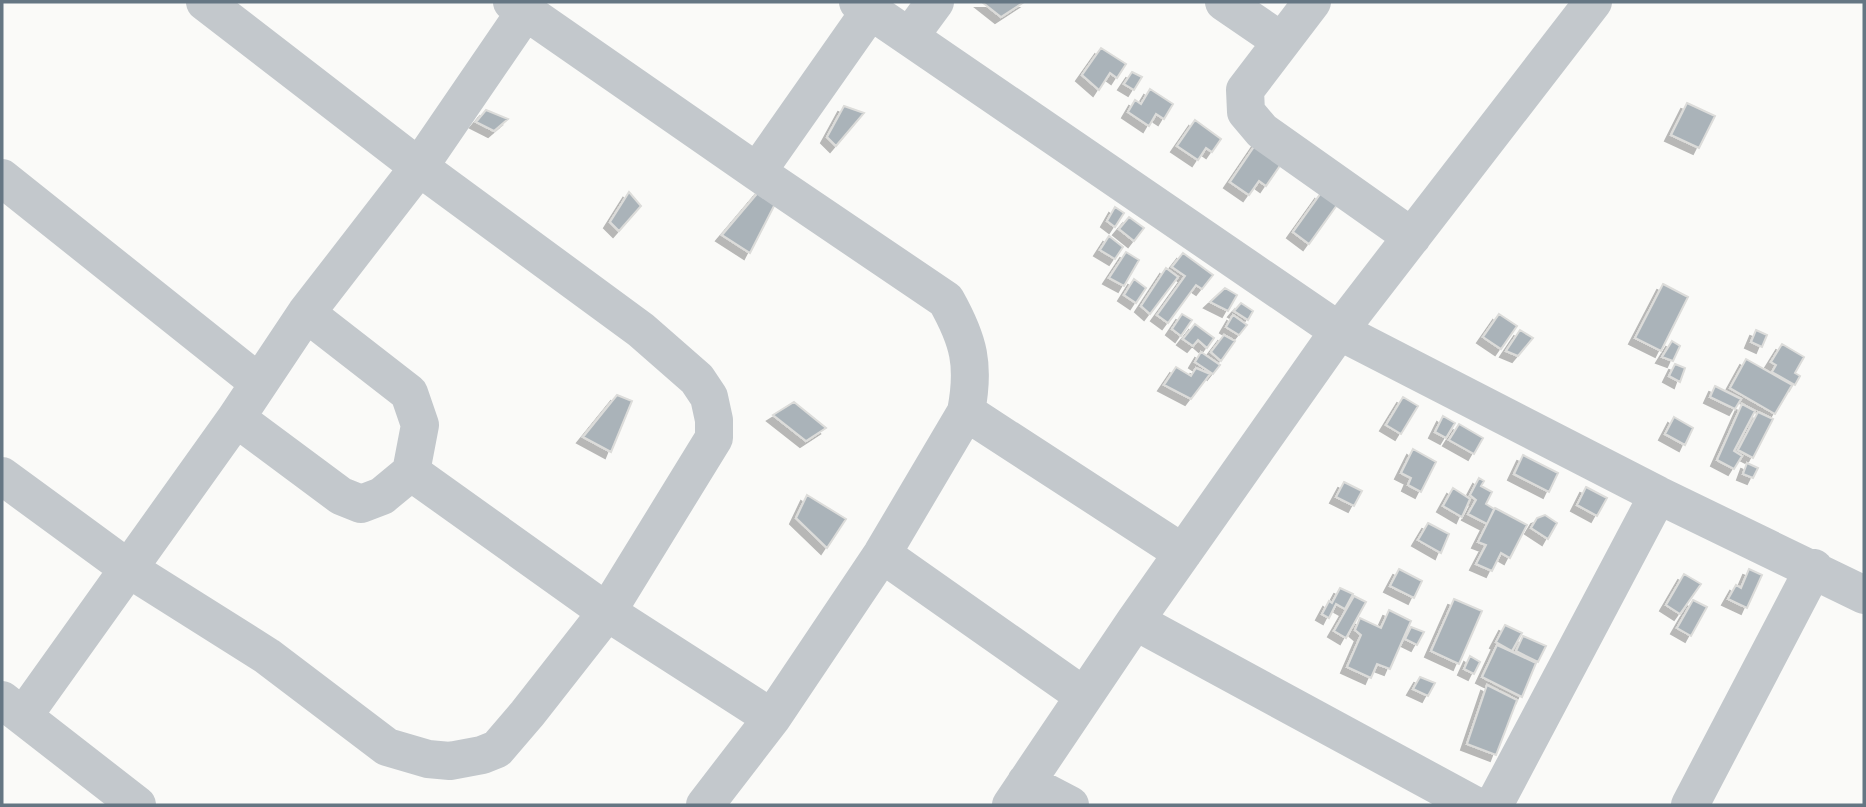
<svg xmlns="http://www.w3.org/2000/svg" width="1866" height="807" viewBox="0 0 1866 807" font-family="'PT Sans',sans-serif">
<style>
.building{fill:#aab3b9;stroke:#dcdcda;stroke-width:2;filter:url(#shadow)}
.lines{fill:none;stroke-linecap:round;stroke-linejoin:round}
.minor{stroke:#c3c8cc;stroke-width:38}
</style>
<defs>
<filter id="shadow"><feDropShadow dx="-6" dy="6" stdDeviation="0" flood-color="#0004"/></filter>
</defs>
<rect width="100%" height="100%" fill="#fafaf8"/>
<path class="building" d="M982 2H1024L1001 17Z
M1101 48 1126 64 1117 78 1110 73 1099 90 1082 75Z
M1132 72 1142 77 1134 90 1124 84Z
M1150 89 1173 104 1164 119 1156 114 1149 126 1128 112 1135 100 1141 104Z
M1687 103 1715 116 1699 148 1671 135Z
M844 106 864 113 836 146 827 137Z
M486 110 508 119 494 131 476 122Z
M1195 120 1221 139 1212 152 1206 148 1198 160 1177 146Z
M1262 135 1288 154 1266 186 1259 181 1249 195 1230 182Z
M761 189 776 202 750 253 722 235Z
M629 192 641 206 619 231 610 222Z
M1321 193 1337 205 1309 244 1293 232Z
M1115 207 1124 213 1115 227 1107 221Z
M1129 217 1144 228 1134 241 1119 229Z
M1109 236 1123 247 1115 259 1100 250Z
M1126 252 1139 260 1124 286 1109 278Z
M1183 253 1213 275 1202 289 1196 285 1168 323 1157 315 1185 276 1172 267Z
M1166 268 1178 277 1150 314 1141 306Z
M1134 279 1146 288 1136 303 1124 295Z
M1663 284 1688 297 1661 351 1635 338Z
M1225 288 1237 295 1228 311 1210 302Z
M1241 303 1253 311 1248 320 1234 311Z
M1182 314 1192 320 1181 336 1172 329Z
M1499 314 1517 326 1501 349 1483 337Z
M1233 315 1247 325 1239 335 1226 327Z
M1195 324 1214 338 1207 348 1198 340 1193 346 1183 339Z
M1520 330 1533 338 1518 356 1506 351Z
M1756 330 1767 335 1762 347 1751 342Z
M1224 335 1235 341 1221 361 1211 352Z
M1672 341 1680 346 1673 361 1662 357Z
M1782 344 1804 357 1795 373 1800 376 1795 385 1772 372 1776 365 1771 362Z
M1201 352 1220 365 1213 374 1195 362Z
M1746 359 1792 385 1775 414 1730 388Z
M1675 364 1685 368 1680 382 1669 376Z
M1176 367 1191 376 1196 368 1210 374 1191 399 1164 385Z
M1715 386 1741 399 1735 409 1710 397Z
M617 395 632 401 611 452 583 437Z
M1403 397 1418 406 1401 434 1386 425Z
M794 402 826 428 806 441 773 415Z
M1742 404 1755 411 1734 451 1742 456 1734 469 1717 460Z
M1758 412 1773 419 1753 458 1738 450Z
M1443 416 1455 423 1446 438 1435 432Z
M1674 417 1693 428 1685 445 1665 434Z
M1459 424 1483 438 1474 454 1449 440Z
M1413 449 1436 462 1421 492 1408 485 1411 478 1401 473Z
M1523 455 1558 473 1549 492 1514 474Z
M1747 463 1758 468 1753 478 1743 474Z
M1479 478 1484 481 1481 486 1492 492 1486 504 1494 509 1487 524 1468 514 1476 500 1470 495Z
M1344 482 1362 491 1354 506 1336 497Z
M1586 487 1607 498 1597 516 1577 505Z
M1453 488 1470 499 1462 517 1443 506Z
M807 495 846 519 827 548 796 518Z
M1495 508 1527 525 1510 558 1501 553 1492 571 1476 564 1486 545 1478 542Z
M1545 515 1557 523 1548 539 1531 528 1537 518Z
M1428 523 1449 534 1441 553 1418 540Z
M1399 569 1422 581 1414 598 1390 586Z
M1749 569 1762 575 1747 608 1728 599 1736 585 1741 588Z
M1684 574 1701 584 1680 614 1666 605Z
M1340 588 1353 594 1345 609 1336 604 1329 618 1322 614 1329 601 1332 603Z
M1354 596 1366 602 1346 638 1334 631Z
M1454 599 1482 611 1459 664 1431 651Z
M1693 600 1707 607 1691 636 1677 628Z
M1389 610 1411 621 1390 669 1377 664 1371 678 1347 667 1361 635 1355 630 1360 618 1381 628Z
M1505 625 1522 633 1512 651 1496 642Z
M1411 627 1424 632 1417 645 1405 639Z
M1523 636 1546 646 1538 662 1516 651Z
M1497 645 1536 663 1522 697 1482 677Z
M1470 656 1480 662 1474 674 1464 669Z
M1420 677 1435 683 1428 696 1413 689Z
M1487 685 1517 700 1496 755 1467 744Z"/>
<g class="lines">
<path class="minor" d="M512 2 757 172 946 300C969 341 975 365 966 412L882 554 772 718 705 805
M858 2 1339 331 1658 495 1864 595
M1224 2 1281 41
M1312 2 1245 90 1246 112 1262 131 1412 237
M910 36 935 2
M757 172 870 11
M2 178 259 383
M966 412 1183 553
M236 418 341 496 361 504 382 496 411 472 420 425 409 393 306 313
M411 472 607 612 772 718
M2 476 129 569 267 656 387 747 428 759 450 761 482 755 497 749 527 714 607 612 714 438V420L709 397 697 379 641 330 419 167 205 2
M882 554 1084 696
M1135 621 1474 805
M2 700 137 805
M24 715 236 418 306 313 419 167 525 12
M1026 782 1070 805
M1011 805 1135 621 1339 331 1593 2
M1494 805 1658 495
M1690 805 1814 568"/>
</g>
<rect width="1866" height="807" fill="none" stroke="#657683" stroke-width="7"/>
</svg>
